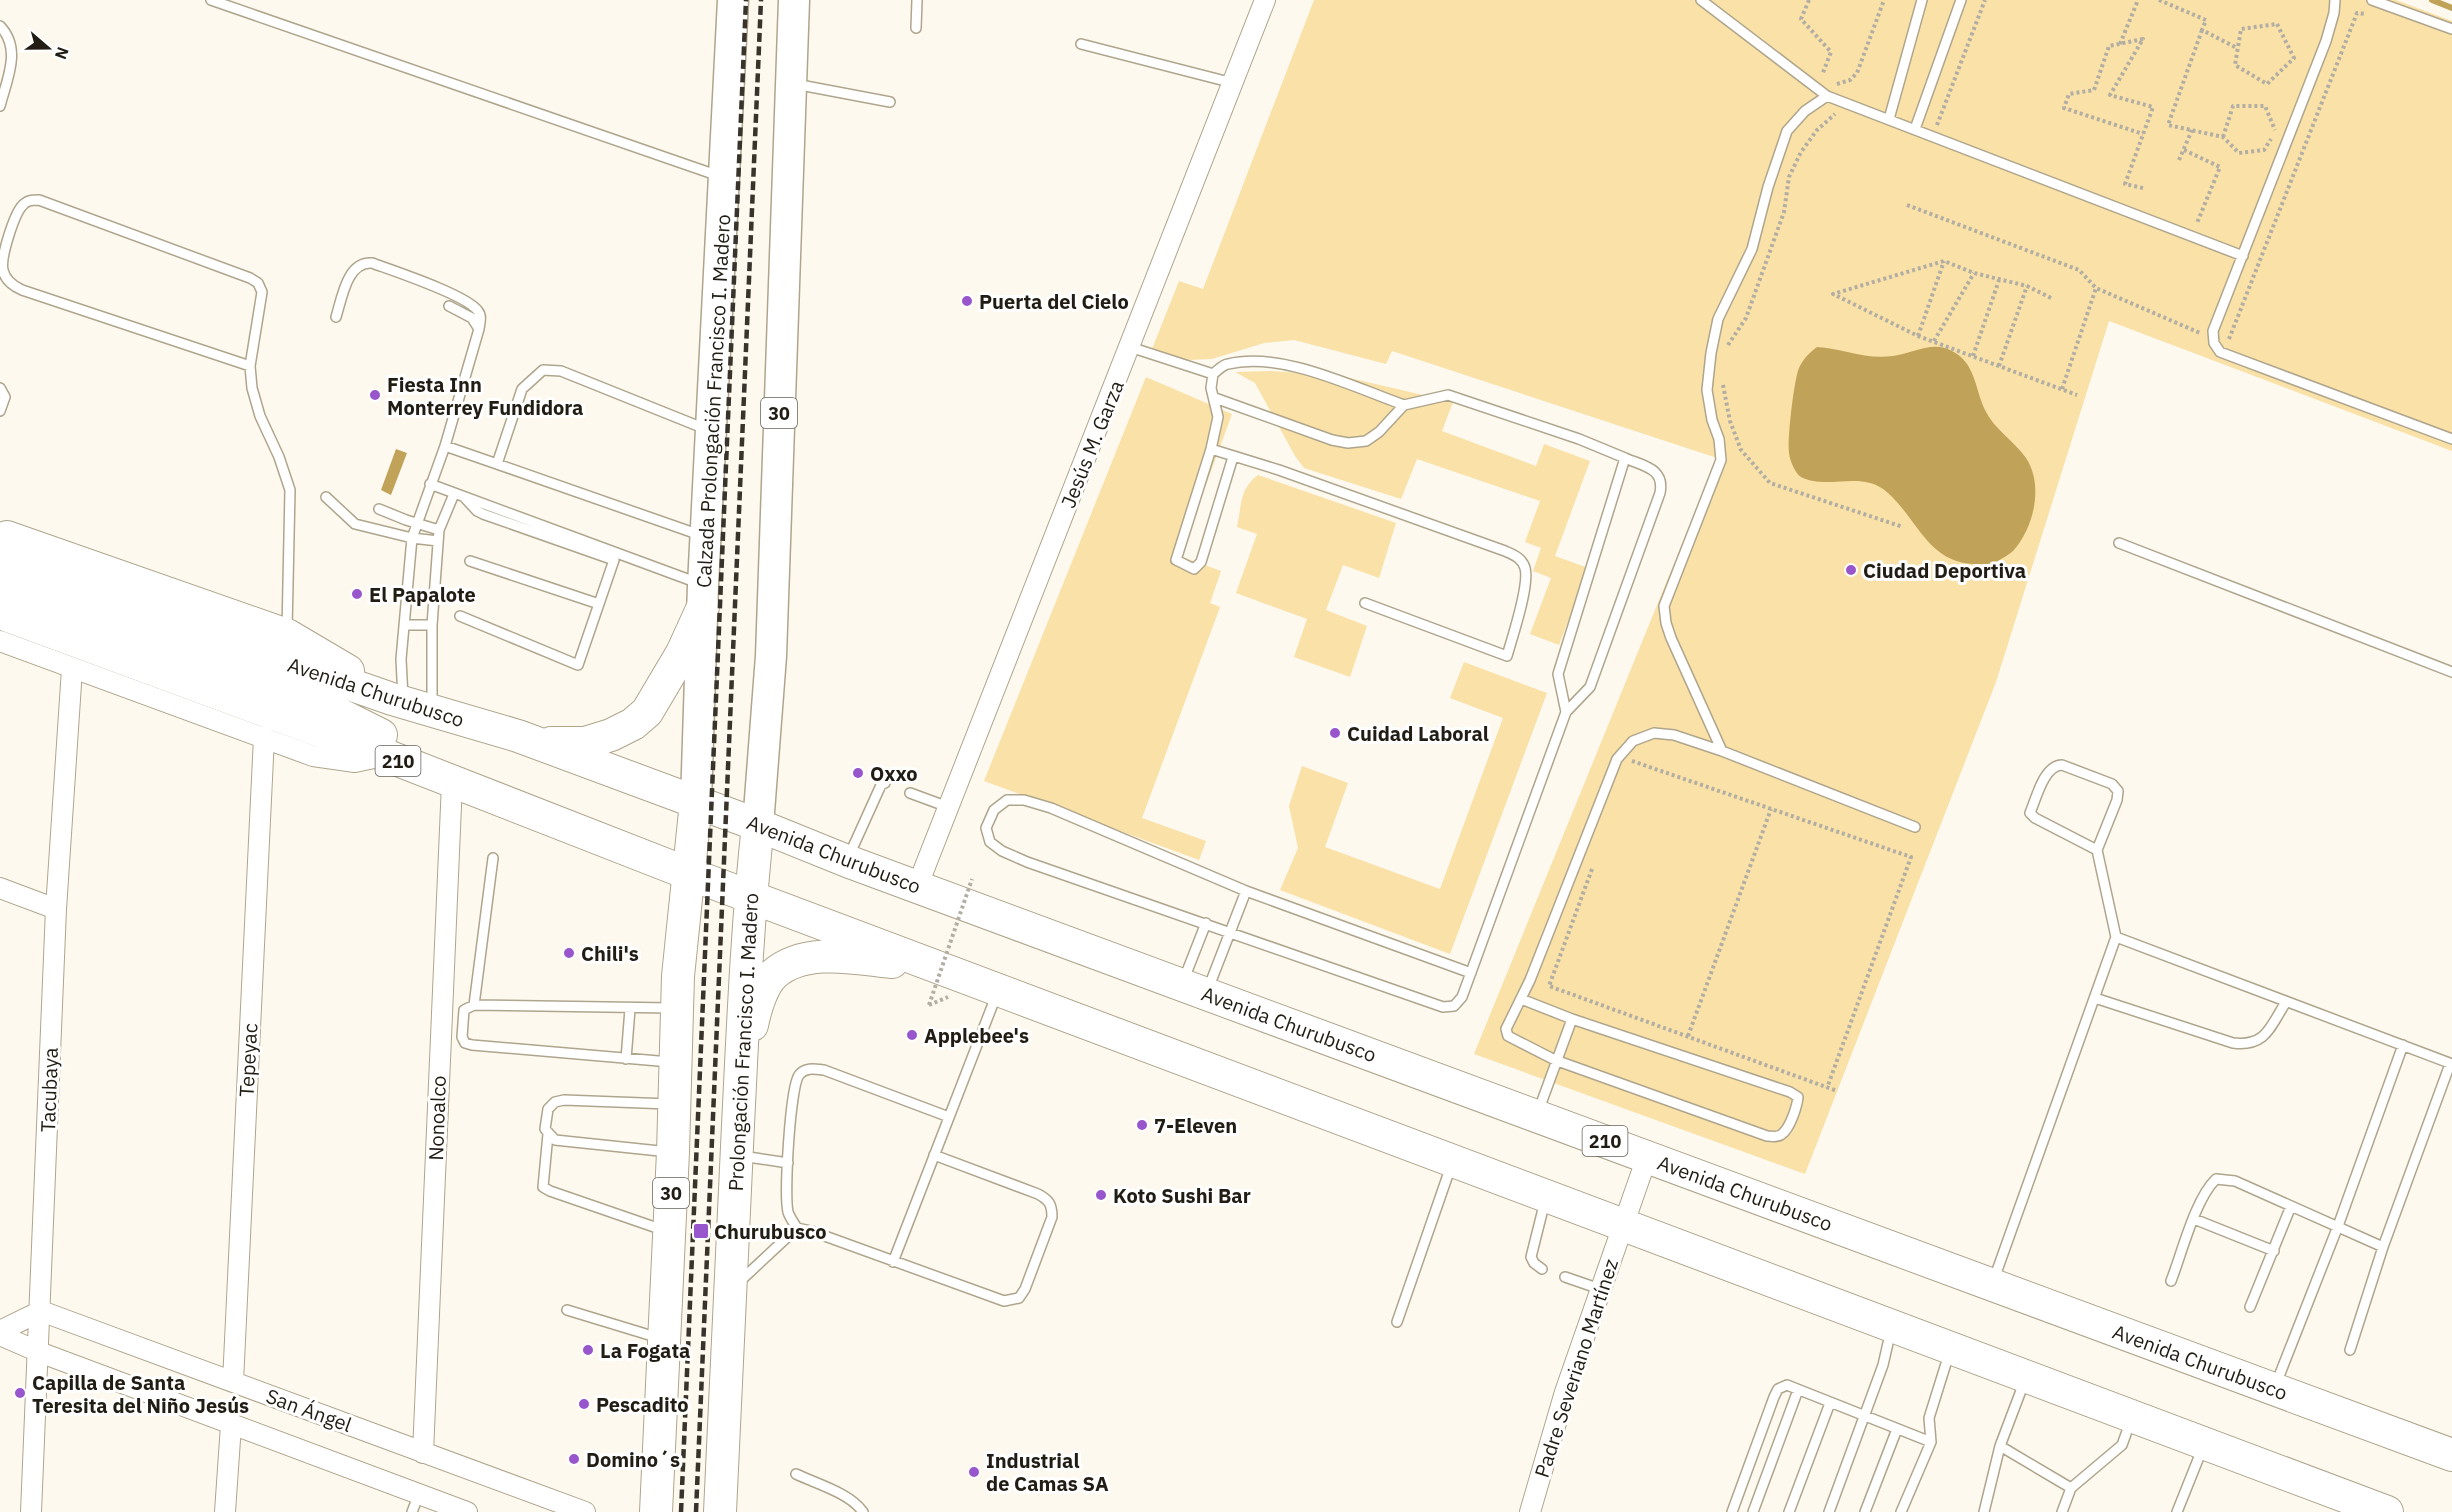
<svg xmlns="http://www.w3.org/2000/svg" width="2452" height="1512" viewBox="0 0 2452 1512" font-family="'IBM Plex Sans',sans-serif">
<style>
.green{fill:#f9e1a7}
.water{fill:#c0a259}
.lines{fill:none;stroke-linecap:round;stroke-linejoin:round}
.stream{stroke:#c0a259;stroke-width:6}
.service-casing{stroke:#afa58d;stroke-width:12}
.minor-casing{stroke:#afa58d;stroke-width:22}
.primary-casing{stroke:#afa58d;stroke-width:33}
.trunk-casing{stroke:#afa58d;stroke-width:34}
.path{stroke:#b3aea4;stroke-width:4;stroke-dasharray:3 3;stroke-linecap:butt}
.service{stroke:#fff;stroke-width:9}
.minor{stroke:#fff;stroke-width:20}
.primary{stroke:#fff;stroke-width:30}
.trunk{stroke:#fff;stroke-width:32}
.rail{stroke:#39342b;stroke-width:4.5;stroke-dasharray:9 4.5;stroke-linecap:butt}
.path-bridge{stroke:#b3aea4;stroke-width:4;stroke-dasharray:3 3;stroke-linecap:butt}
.poi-dot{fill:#9756cc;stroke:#fff;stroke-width:2}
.labels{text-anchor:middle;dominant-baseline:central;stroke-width:6;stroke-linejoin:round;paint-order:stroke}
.shield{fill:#fff;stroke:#64615a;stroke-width:1.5}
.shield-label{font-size:18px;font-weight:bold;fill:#211d14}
.poi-label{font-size:20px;font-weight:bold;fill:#211d14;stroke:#fff;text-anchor:start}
.street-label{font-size:20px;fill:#211d14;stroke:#fff}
</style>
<rect width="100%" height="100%" fill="#fef9ef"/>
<path class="green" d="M1314 0H2396L2452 21V451L2109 321 1996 682 1805 1174 1474 1054 1717 458 1392 351 1386 364 1294 340 1264 343 1212 359 1188 360 1152 349 1179 281 1203 289Z
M1271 371 1341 376 1453 402 1442 431 1536 466 1544 444 1590 461 1555 556 1588 568 1559 645 1530 634 1551 578 1533 571 1541 548 1525 542 1540 501 1417 459 1401 499 1304 468 1295 456 1255 383 1235 372Z
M1146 377 1232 414 1180 556 1221 571 1210 603 1220 607 1142 818 1206 841 1199 860 984 781Z
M1258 475 1396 523 1379 578 1343 565 1326 610 1367 626 1350 677 1294 657 1307 619 1236 593 1257 534 1237 527C1242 505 1239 489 1258 475Z
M1464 662 1547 693 1450 954 1280 890 1298 848 1289 806 1302 766 1348 783 1325 847 1440 889 1503 718 1450 698Z"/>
<path class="water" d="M1817 347C1842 348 1865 360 1893 356 1912 354 1931 341 1950 350 1976 362 1974 387 1985 410 1994 429 2014 441 2026 458 2044 485 2034 528 2013 551 2009 555 2002 558 1998 561 1991 565 1984 564 1976 564 1929 564 1918 520 1888 493 1862 469 1829 491 1801 477 1795 473 1790 461 1789 453 1787 441 1794 379 1799 368 1803 359 1810 352 1817 347Z
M396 449 407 453 391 495 381 490Z"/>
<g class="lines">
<path class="stream" d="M2432 0 2452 8"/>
<g class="service-casing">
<path id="service" d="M211 0 719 176
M1701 0 1827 96 2243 256
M2335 0 2334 13 2326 41 2213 331 2214 343 2220 352 2452 439
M2372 0 2452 29
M0 26C22 49 7 79 0 106
M916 28 917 0
M1081 44 1233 83
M795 84 890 102
M1889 119 1922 0
M1915 129 1961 0
M449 306 472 318 479 329
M336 317C342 298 347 261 372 263 394 271 467 295 478 311 482 316 480 322 479 329L445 446
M1130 347 1213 374 1211 388 1218 417 1211 449 1279 470 1505 551C1514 555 1522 558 1525 568 1530 585 1512 638 1507 656L1365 603
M250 366 22 290C13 286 5 280 3 270 0 258 14 215 22 206 27 200 32 200 39 200L250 278 258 283 262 292 250 366 252 388 260 416 279 457 290 490 287 630
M1213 374C1217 371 1222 365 1228 364 1282 351 1353 387 1404 405
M0 388 5 397 0 411
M1215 398 1332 440 1348 443 1366 441 1379 432 1404 405 1448 395 1579 439 1625 458
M1211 449 1176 560 1194 569 1201 562 1233 457
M430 484 698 583
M326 497 355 524 412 538 438 541
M379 509 406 520 439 530
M700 535 497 464 522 389 543 370 561 371 708 430
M2119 543 2452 672
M470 561 599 604
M460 616 578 665 614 560 483 514 477 511 464 497
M405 625H432
M403 698 401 659 412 538 445 446 497 464
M432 707V625L439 530 454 494
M1722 751 1671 638 1666 623 1664 606 1721 460 1719 439 1712 420 1707 390 1711 353 1718 319 1752 249 1768 187 1787 131 1805 111 1827 96
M910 793 948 807
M848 858 881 785 885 783
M2116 937 2452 1064
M1471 973 1246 891 1051 808 1024 800H1007L994 810 986 828 990 842 1002 851 1027 862 1443 1007 1454 1006 1462 997 1566 712 1590 687 1660 493C1665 468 1643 466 1625 458L1558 674 1566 712
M1184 979 1206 923
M1208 989 1246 891
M2095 998 2233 1043C2266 1047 2270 1027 2286 1002
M1521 999 1572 1019 1790 1092 1798 1097C1797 1107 1790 1128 1782 1134 1778 1138 1772 1136 1767 1136L1555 1060 1508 1036 1506 1029 1530 980 1617 759 1633 741 1654 733 1674 735 1722 751 1915 827
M474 1005 493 858
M626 1059 630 1009
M670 1062 472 1045 465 1043 462 1037 464 1010 474 1005 671 1008
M669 1104 564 1100 555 1102 548 1109 545 1129 555 1140 669 1152
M1538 1112 1572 1019
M548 1134 543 1187 550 1191 663 1230
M934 1155 1038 1194C1049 1200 1052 1204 1052 1217L1025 1289 1019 1298 1004 1301 811 1231 797 1228C794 1223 790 1218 788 1212 784 1195 790 1087 799 1075 805 1067 815 1069 824 1070L949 1117
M742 1156 788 1163
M2194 1219 2274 1251
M893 1262 996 996
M1542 1269 1534 1263 1531 1257 1545 1201
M1565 1277 1600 1289
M1994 1279 2116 937 2097 850 2117 800 2118 791 2112 784 2062 765C2044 765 2036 799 2030 813L2035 818 2097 850
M2171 1281C2182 1253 2195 1199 2216 1179L2235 1181 2383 1247
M737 1284 797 1228
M2250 1307 2291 1206
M567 1310 659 1338
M1397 1322 1451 1166
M2350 1350 2383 1247 2450 1064
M2276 1384 2338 1226 2403 1045
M2000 1446 2071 1488 2062 1512
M796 1474C817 1484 850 1493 863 1512
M2071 1488 2122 1445 2131 1420
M412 1512 419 1494
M1732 1512 1774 1397 1778 1389 1787 1385 1931 1442
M1753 1512 1798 1390
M1789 1512 1830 1403
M1829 1512 1883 1365 1891 1330
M1865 1512 1897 1429
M1901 1512 1931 1442 1929 1418 1949 1354
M1984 1512 2000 1446 2025 1380
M2177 1512 2203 1447"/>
</g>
<g class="minor-casing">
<path id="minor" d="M0 641 313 756 355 762 383 756
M917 887 1265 0
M0 888 56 909
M0 1331 41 1311 585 1512
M0 1335 39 1352 467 1512
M233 1382 264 737
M423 1453 452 783
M31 1512 56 909 72 669
M225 1512 231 1425
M1530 1512 1565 1392 1647 1157"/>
</g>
<g class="primary-casing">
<path id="primary" d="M696 802 703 585 733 0
M758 825 771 656 794 0"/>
</g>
<g class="trunk-casing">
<path id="trunk" d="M7 537 287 635 348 671
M0 556 122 605 392 699 518 736 758 825 847 861 2452 1455
M0 584 339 714 381 735
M0 613 385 755 687 873 2387 1512
M551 743H585L611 735 633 724 647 712 682 653 703 607
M752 1025C755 1010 762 985 774 974 805 947 854 958 892 962
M656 1512 673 1152 678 976 696 802
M720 1512C725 1383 731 1254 738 1125 743 1025 747 925 758 825"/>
</g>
<path class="path" d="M1809 0 1801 19 1831 52 1822 75
M2159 0 2206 20 2202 30 2237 48
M2277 24 2294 58 2267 84 2235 65 2241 29Z
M2202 30 2168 125 2223 137 2239 153 2264 150 2271 139
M2120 44 2138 0
M1837 84 1850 80 1857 73 1884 0
M1937 125 1985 0
M2223 137 2233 106H2265L2275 130
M2184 150 2220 167 2197 223
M2179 160 2192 130
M2143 188 2125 184 2153 107 2110 95 2143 39 2109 46 2094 90 2069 94 2064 108 2143 134
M1907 205 2079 270 2096 288
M2051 298 2027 286 1974 273 1944 261 1833 294 1918 336 2077 395
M1918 336 1944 261
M2229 339 2357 13 2365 14
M1934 341 1974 273
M1728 345 1746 318 1784 212 1789 177 1801 152 1817 130 1835 114
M1973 356 1999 280
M1999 366 2027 286
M1723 385 1730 421 1741 450 1770 483 1903 527
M2062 389 2096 288 2200 333
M1632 761 1911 857 1827 1088
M1592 869 1549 986 1837 1091
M929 1005 948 997
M1688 1036 1771 809"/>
<use href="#service" class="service"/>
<use href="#minor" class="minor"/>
<use href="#primary" class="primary"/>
<use href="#trunk" class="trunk"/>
<path class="rail" d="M681 1512 746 0
M696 1512 761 0"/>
<path class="path-bridge" d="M929 1005 972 879"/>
</g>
<g class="poi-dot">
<circle cx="967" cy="301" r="6"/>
<circle cx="375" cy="395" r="6"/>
<circle cx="1851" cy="570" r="6"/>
<circle cx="357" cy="594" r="6"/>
<circle cx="1335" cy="733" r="6"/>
<circle cx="858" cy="773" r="6"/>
<circle cx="569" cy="953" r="6"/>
<circle cx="912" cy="1035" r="6"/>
<circle cx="1142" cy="1125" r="6"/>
<circle cx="1101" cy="1195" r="6"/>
<rect x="693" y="1223" width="16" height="16" rx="3"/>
<circle cx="588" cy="1350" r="6"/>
<circle cx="20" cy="1393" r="6"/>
<circle cx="584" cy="1404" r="6"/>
<circle cx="574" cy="1459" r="6"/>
<circle cx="974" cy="1472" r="6"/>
</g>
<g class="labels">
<g class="shield">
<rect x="761" y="398" width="36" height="30" rx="4.5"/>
<rect x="375.5" y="746" width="45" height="30" rx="4.5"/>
<rect x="1582.5" y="1126" width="45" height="30" rx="4.5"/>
<rect x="653" y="1178" width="36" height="30" rx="4.5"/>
</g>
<g class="shield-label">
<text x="779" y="413">30</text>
<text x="398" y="761">210</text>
<text x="1605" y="1141">210</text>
<text x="671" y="1193">30</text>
</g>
<g class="poi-label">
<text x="979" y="301">Puerta del Cielo</text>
<text x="387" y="384">Fiesta Inn<tspan x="387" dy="23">Monterrey Fundidora</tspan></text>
<text x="1863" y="570">Ciudad Deportiva</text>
<text x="369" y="594">El Papalote</text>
<text x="1347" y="733">Cuidad Laboral</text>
<text x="870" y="773">Oxxo</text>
<text x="581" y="953">Chili's</text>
<text x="924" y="1035">Applebee's</text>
<text x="1154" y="1125">7-Eleven</text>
<text x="1113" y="1195">Koto Sushi Bar</text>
<text x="714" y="1231">Churubusco</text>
<text x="600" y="1350">La Fogata</text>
<text x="32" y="1382">Capilla de Santa<tspan x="32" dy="23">Teresita del Niño Jesús</tspan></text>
<text x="596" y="1404">Pescadito</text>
<text x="586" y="1459">Domino´s</text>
<text x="986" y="1460">Industrial<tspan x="986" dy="23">de Camas SA</tspan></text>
</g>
<g class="street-label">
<text transform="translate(713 401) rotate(-87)">Calzada Prolongación Francisco I. Madero</text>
<text transform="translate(1092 444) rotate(-68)">Jesús M. Garza</text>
<text transform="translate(376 692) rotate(18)">Avenida Churubusco</text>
<text transform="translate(834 854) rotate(21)">Avenida Churubusco</text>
<text transform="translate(1289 1024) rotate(20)">Avenida Churubusco</text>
<text transform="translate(743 1042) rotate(-87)">Prolongación Francisco I. Madero</text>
<text transform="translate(248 1060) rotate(-87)">Tepeyac</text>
<text transform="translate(49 1090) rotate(-88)">Tacubaya</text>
<text transform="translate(437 1118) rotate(-88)">Nonoalco</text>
<text transform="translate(1745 1193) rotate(20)">Avenida Churubusco</text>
<text transform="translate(2200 1362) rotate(20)">Avenida Churubusco</text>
<text transform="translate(1576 1368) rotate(-72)">Padre Severiano Martínez</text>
<text transform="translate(309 1410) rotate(20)">San Ángel</text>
</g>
</g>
<g transform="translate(48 48) rotate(110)" stroke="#ffffff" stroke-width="4.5" paint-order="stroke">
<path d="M0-4.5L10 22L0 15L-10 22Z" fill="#211d14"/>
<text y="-9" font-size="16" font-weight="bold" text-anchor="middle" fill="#211d14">N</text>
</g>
</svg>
